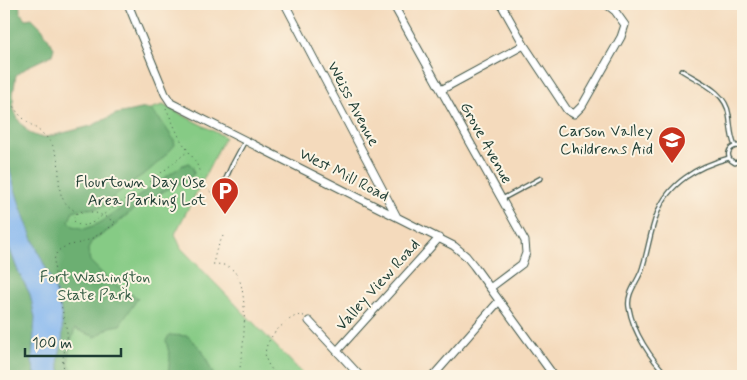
<svg xmlns="http://www.w3.org/2000/svg" width="747" height="380" viewBox="0 0 747 380" font-family="Mynerve,sans-serif">
<style>
.green{fill:#86cb85;stroke:#52845c}
.forest{fill:#6caf72;stroke:#467653}
.water{fill:#83b6f0;stroke:#517a92}
.lines{fill:none;stroke-linecap:round;stroke-linejoin:round}
.lane-casing{stroke:#3f5548;stroke-width:5.5}
.street-casing{stroke:#3f5548;stroke-width:9}
.path{stroke:#3f5548;stroke-width:1;stroke-dasharray:1 4;stroke-linecap:butt}
.lane{stroke:#fff;stroke-width:3}
.street{stroke:#fff;stroke-width:7}
.labels{text-anchor:middle;dominant-baseline:central;stroke-width:4;stroke-linejoin:round;paint-order:stroke}
.street-label{font-size:16px;fill:#1f3d34;stroke:#fcf5e5}
.poi-label{font-size:16px;fill:#1f3d34;stroke:#fcf5e5;text-anchor:end}
.park-label{font-size:16px;fill:#396048;stroke:#fcf5e5}
</style>
<rect width="100%" height="100%" fill="#fcf5e5"/>
<filter id="ink" filterUnits="userSpaceOnUse"><feTurbulence type="fractalNoise" baseFrequency=".02" numOctaves="2"/><feDisplacementMap in="SourceGraphic" scale="10" xChannelSelector="R" yChannelSelector="G"/><feConvolveMatrix kernelMatrix="1 2 1 2 8 2 1 2 1" color-interpolation-filters="sRGB"/></filter>
<filter id="wash" filterUnits="userSpaceOnUse"><feTurbulence type="fractalNoise" baseFrequency=".0096" numOctaves="4" result="noise"/><feDisplacementMap in="SourceGraphic" scale="20" xChannelSelector="R" yChannelSelector="G"/><feGaussianBlur stdDeviation="1.12" result="paint"/><feColorMatrix in="noise" values="0 0 0 0 0 0 0 0 0 0 0 0 0 0 0 0 0 1.4 0 .05"/><feComposite in="paint" operator="in"/></filter>
<g filter="url(#wash)">
<rect width="100%" height="100%" fill="#f4dabc"/>
<path class="green" d="M163 105 225 137 175 234 181 248 305 376H4V154Z"/>
<path class="forest" d="M4 4H19L21 13 25 19 32 18 42 28 54 48 52 55 31 65 16 75 13 95 14 110 19 121 29 133 39 137H47L91 126 116 114 146 108 151 110 162 122 174 140 175 145C166 155 157 164 147 172 137 179 126 185 118 193 113 197 110 203 103 206 95 210 83 208 73 211L69 221 73 226 85 229 100 223 183 165 189 163 193 168 194 174 185 181 171 187 135 208 112 228 91 242 88 250 90 261 111 282 138 298 120 325 110 327 96 337 75 329 69 347V365L76 376H63C55 362 59 357 62 343 63 333 62 323 61 313 58 290 46 270 37 249 22 215 11 180 4 144Z
M4 234 18 271 30 294 35 318 32 362 36 376H4Z
M169 335 188 336 202 350 214 376H168L170 357 166 341Z"/>
<path class="water" d="M4 144C11 180 22 215 37 249 46 270 58 290 61 313 62 323 63 333 62 343 59 357 55 362 63 376H36L32 362 35 318 30 294 18 271 4 234Z"/>
</g>
<g filter="url(#ink)">
<g class="lines">
<g class="lane-casing">
<path id="lane" d="M346 4H351
M681 70C699 82 726 91 729 115 731 126 730 135 735 146
M743 149 738 146C727 147 725 158 735 163L743 159
M223 185 231 167 245 141
M502 199 541 178
M668 376C651 359 633 332 629 308 626 293 638 282 642 269 648 251 650 232 657 214 668 183 698 166 729 158"/>
</g>
<g class="street-casing">
<path id="street" d="M128 4 165 94 171 103 454 246 466 256 474 266 554 376
M285 4 397 217
M393 4 525 241 526 253 522 264 490 288
M501 4 524 45 567 110 574 114 582 106 621 37 625 25 615 11 606 4
M441 90 524 45
M309 321 360 376
M337 351 439 238
M433 376 499 301"/>
</g>
<path class="path" d="M4 89C9 99 14 110 23 118 35 129 48 134 55 150 65 174 49 197 77 212
M166 108 180 139 196 162 205 187 214 195
M223 236 216 251 213 264C224 264 231 266 237 275 249 293 244 356 238 376
M4 372 8 376
M68 376C56 359 69 349 67 332 65 317 49 265 56 254 61 245 74 245 83 242 95 238 106 230 116 223 105 216 87 206 74 215V221L79 225C82 225 84 226 87 225 96 222 102 215 110 210 137 192 163 172 188 151
M279 376C255 358 266 338 286 322 292 318 296 314 304 316"/>
<use href="#lane" class="lane"/>
<use href="#street" class="street"/>
</g>
</g>
<defs>
<g id="school-pin" transform="scale(1.4375)"><path d="M0 17L-7.5 6A9.5 9.5 0 1 1 7.5 6Z" fill="#c8321e" stroke="#fcf5e5"/><path d="M0-5L7-2L0 1L-7-2ZM-4 1L0 2.5L4 1V4Q0 6-4 4Z" fill="#fff"/></g>
<g id="parking-pin" transform="scale(1.4375)"><path d="M0 17L-7.5 6A9.5 9.5 0 1 1 7.5 6Z" fill="#c8321e" stroke="#fcf5e5"/><path d="M-3.5-5.5H1a3.5 3.5 0 0 1 0 7H-1V5.5H-3.5ZM-1-3.4V-.6H.8a1.4 1.4 0 0 0 0-2.8Z" fill="#fff"/></g>
</defs>
<g fill-rule="evenodd">
<use href="#school-pin" x="672" y="140"/>
<use href="#parking-pin" x="225" y="191"/>
</g>
<g class="labels">
<g class="street-label">
<text transform="translate(353 104) rotate(62)">Weiss Avenue</text>
<text transform="translate(486 143) rotate(61)">Grove Avenue</text>
<text transform="translate(344 175) rotate(27)">West Mill Road</text>
<text transform="translate(378 285) rotate(-48)">Valley View Road</text>
</g>
<g class="poi-label">
<text x="653" y="131">Carson Valley<tspan x="653" dy="18">Childrens Aid</tspan></text>
<text x="206" y="182">Flourtown Day Use<tspan x="206" dy="18">Area Parking Lot</tspan></text>
</g>
<g class="park-label">
<text x="95" y="277">Fort Washington<tspan x="95" dy="18">State Park</tspan></text>
</g>
</g>
<rect width="747" height="380" fill="none" stroke="#fcf5e5" stroke-width="20"/>
<path d="M25 348v8h96v-8" fill="none" stroke="#1f3d34" stroke-width="2.5"/>
<text x="32" y="348" font-size="15" fill="#1f3d34" stroke="#fcf5e5" stroke-width="4" paint-order="stroke">100 m</text>
</svg>
